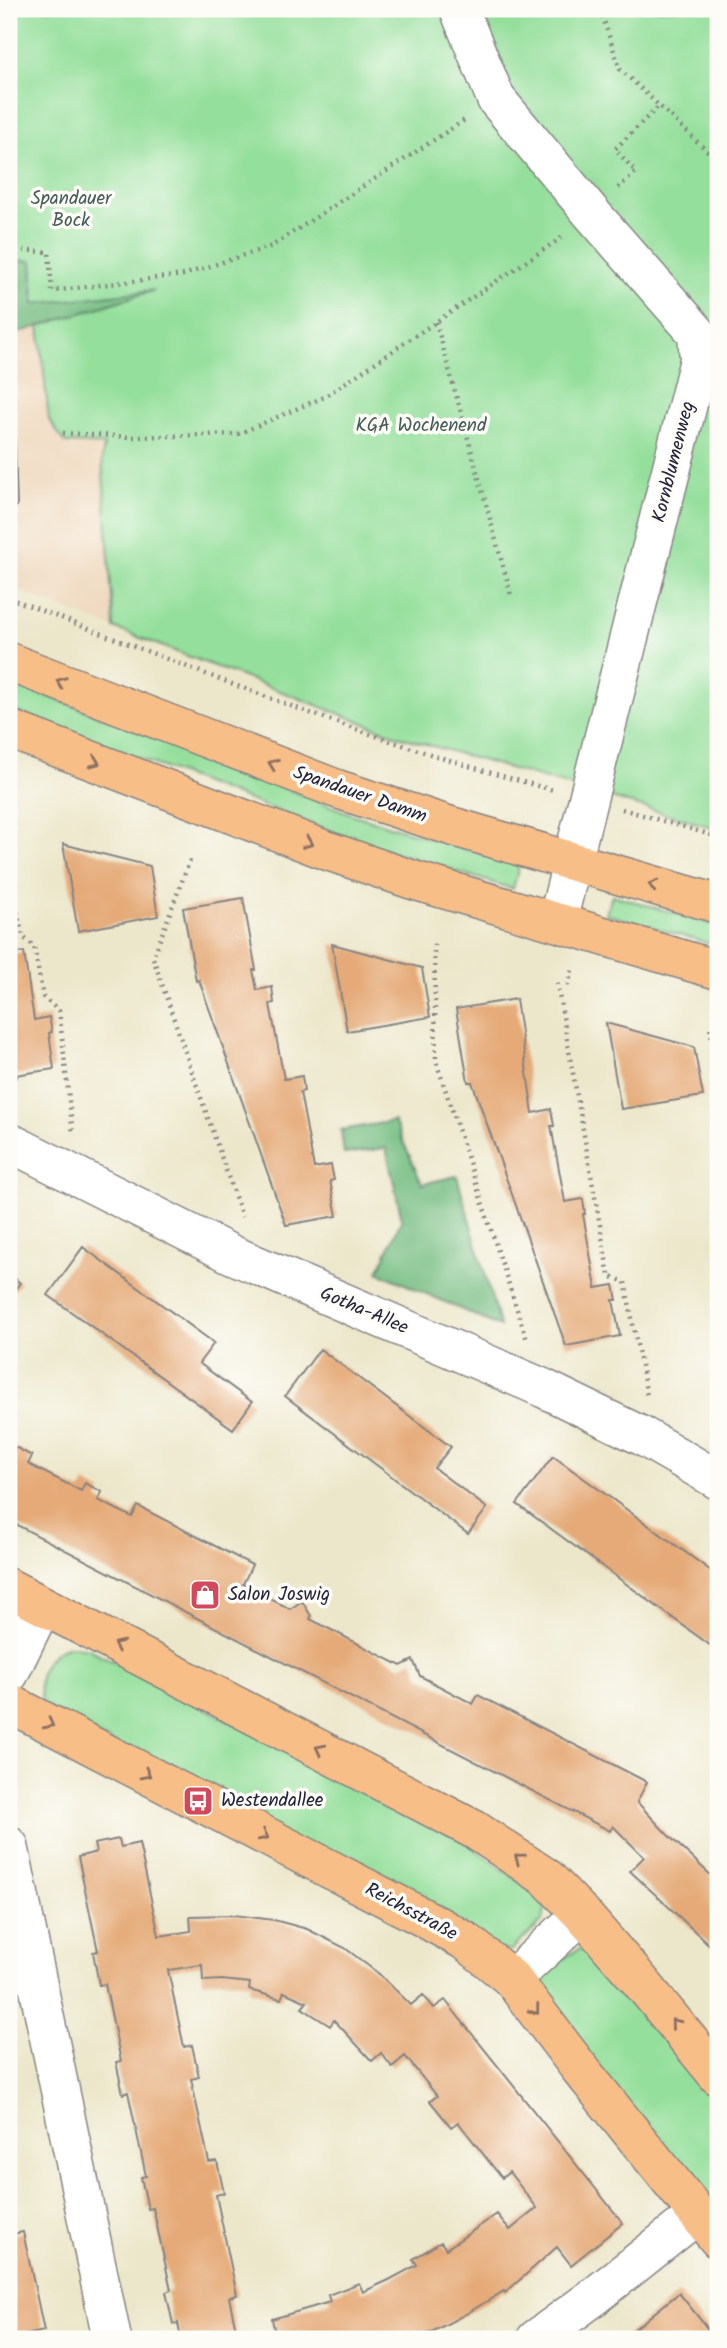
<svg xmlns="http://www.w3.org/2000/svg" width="727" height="2348" viewBox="0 0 727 2348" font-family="Kalam,sans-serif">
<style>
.built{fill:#eed7bb}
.green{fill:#94df9b;stroke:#5b806b;stroke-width:2}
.forest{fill:#77be83;stroke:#4c705f;stroke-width:2}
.building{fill:#e5aa78}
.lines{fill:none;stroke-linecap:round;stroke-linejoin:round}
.minor-casing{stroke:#878483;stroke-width:41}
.major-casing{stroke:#878483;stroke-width:41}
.path{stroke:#878483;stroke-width:4.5;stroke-dasharray:2 5;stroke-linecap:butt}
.minor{stroke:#fff;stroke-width:38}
.major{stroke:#f7be88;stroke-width:38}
.oneway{stroke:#8c7062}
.labels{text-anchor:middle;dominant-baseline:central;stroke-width:7;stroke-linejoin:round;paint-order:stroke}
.park-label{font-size:19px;fill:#445b58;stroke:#fdfcf7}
.street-label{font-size:19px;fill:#22223b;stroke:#fdfcf7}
.poi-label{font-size:19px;fill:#22223b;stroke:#fdfcf7;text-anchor:start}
</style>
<rect width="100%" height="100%" fill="#fdfcf7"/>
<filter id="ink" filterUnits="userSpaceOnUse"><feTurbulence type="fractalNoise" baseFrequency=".0143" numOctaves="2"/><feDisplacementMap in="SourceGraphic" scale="14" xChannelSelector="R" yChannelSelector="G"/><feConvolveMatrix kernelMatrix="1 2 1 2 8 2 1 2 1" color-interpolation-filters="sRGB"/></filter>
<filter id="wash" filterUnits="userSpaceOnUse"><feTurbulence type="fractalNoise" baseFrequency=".00686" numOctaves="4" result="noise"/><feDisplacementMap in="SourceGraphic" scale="28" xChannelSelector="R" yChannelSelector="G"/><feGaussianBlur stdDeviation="1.57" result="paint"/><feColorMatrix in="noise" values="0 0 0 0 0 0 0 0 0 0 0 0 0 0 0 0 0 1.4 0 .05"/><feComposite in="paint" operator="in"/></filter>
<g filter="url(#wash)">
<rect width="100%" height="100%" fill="#ece7cb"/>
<path class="built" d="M9 268 12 334 39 326 49 421 65 443 105 444V496L114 628 9 587Z"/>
<path class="green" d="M9 9H718V829L398 736 114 628 102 459 104 445 65 443 49 420 39 326 150 291 34 304 32 262 9 260Z
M9 681 354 815 519 866 513 889 357 841 9 709Z
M612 895 718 926V946L606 914Z
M69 1646 89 1649 467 1843 543 1899 545 1908 543 1921 511 1950H496L44 1706C34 1679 40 1657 69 1646Z
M584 1948 598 1953 718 2103V2224L537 1986C546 1972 568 1952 584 1948Z"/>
<path class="forest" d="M9 260 32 261 34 304 155 290 11 335Z
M394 1121 422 1184 457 1176 500 1327 378 1272 402 1219 386 1148 344 1154 341 1130Z"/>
<g id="blocks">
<path class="building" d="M9 310H11L17 506 9 507Z
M63 844 150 866 158 916 78 931Z
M243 898 256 970H253L257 990 272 987 274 1003 270 1004 284 1079 302 1076 304 1091 300 1092 314 1168 331 1165 334 1180 330 1181 337 1216 286 1225 199 980 196 981 183 908Z
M332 944 422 968 430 1017 347 1031Z
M24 952 34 1020 49 1017 52 1032 49 1033 54 1069 9 1076V954Z
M516 999 533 1113 551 1109 554 1126H551L565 1202 583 1199 585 1214H583L596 1288 614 1285 617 1300H613L620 1336 566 1346 472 1082H468L456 1009Z
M606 1023 694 1047 703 1096 621 1109Z
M83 1247 214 1343 199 1363 252 1402 233 1429 48 1295Z
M9 1274 20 1283 9 1297Z
M320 1349 451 1447 434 1468 487 1508 468 1534 285 1396Z
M15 1447 32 1456 28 1464 81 1491 85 1483 102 1492 98 1500 132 1517 138 1506 252 1565 243 1584 290 1609 302 1601 311 1616 310 1619 401 1666 413 1660 420 1676 473 1704 478 1695 647 1782 637 1802 667 1834 718 1882V1953L630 1871 644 1857 613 1826 610 1831 9 1521V1454L11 1455Z
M553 1456 718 1576V1651L517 1504Z
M119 1839 121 1847 139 1843 159 1936 191 1931 190 1916 234 1915 274 1920 307 1929 345 1948 379 1974 411 2005 423 1995 434 2008 445 2000 623 2223 571 2265 557 2247 505 2293 504 2291 466 2314 426 2335 427 2337 423 2339H276L272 2319 330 2302 328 2295 359 2283 363 2292 389 2280 417 2265 413 2259 441 2242 446 2249 497 2214 510 2230 537 2208 509 2172 502 2178 458 2122 451 2127 430 2101 437 2096 405 2056 392 2067 381 2053 372 2061 334 2020 330 2026 302 2008 307 2002 284 1992 281 1999 249 1990 250 1983 222 1980 203 1981 202 1965 168 1970 184 2047 192 2045 199 2077 191 2079 209 2162 217 2161 224 2193 216 2195 237 2295 229 2297 238 2339H181L178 2323 173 2324 166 2292 171 2290 153 2208 148 2209 141 2177 146 2176 128 2092 123 2094 116 2062 121 2061 105 1984 99 1985 93 1952 98 1951 78 1857 96 1852 94 1844Z
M9 2221 13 2234 23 2232 44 2331 26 2335 27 2339 9 2338Z
M679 2293 716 2339H630L627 2335Z"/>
</g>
</g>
<g filter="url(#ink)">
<use href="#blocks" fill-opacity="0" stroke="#878483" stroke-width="2"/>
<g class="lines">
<g class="minor-casing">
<path id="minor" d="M459 9 496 99 594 216 697 333 699 360 557 922
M9 1142 233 1255 543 1388 644 1437 718 1480
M9 1674 42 1606
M9 1846 112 2339
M512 1979 582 1914
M536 2339 595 2296 698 2214"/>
</g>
<g class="major-casing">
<path id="major" d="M9 662 337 789 454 827 718 904
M9 729 328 851 413 880 718 970
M9 1588 475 1830 547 1878 582 1914 641 1982 718 2076
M9 1703 426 1919 467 1942 512 1979 577 2065 718 2239"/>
</g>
<path class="path" d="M600 9 620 69 718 161
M618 188 636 172 615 149 659 106
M9 250 49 252 52 291 183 275 272 246 466 119
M436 322 511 595
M63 433 131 437 238 434 324 397 564 236
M9 598C188 666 366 741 553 790
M622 809 718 837
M190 860 153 958 242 1217
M9 878 23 937 34 946 43 997 59 1011 73 1134
M434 944 436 1061 527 1340
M557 983 609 1276 625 1282 647 1396
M568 986 573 966
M710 1028 718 1072
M9 1077 21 1076
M712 1094 718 1093
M718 1113V1115"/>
<use href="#minor" class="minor"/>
<use href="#major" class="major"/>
</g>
<defs><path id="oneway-chevron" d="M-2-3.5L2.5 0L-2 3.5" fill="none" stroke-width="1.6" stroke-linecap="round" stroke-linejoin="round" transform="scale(1.75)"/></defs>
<g class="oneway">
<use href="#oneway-chevron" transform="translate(61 682) rotate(-159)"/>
<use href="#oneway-chevron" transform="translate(95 762) rotate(21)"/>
<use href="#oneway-chevron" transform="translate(273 764) rotate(-159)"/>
<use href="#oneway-chevron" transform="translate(308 843) rotate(21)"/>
<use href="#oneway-chevron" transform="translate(653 885) rotate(-164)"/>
<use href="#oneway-chevron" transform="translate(118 1645) rotate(-153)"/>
<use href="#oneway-chevron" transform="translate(49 1724) rotate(27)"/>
<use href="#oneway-chevron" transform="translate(320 1749) rotate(-153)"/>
<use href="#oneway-chevron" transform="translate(146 1774) rotate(28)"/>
<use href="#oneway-chevron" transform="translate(264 1836) rotate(27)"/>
<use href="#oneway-chevron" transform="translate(519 1858) rotate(-144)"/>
<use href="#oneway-chevron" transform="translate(535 2010) rotate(53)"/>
<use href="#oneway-chevron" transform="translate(675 2023) rotate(-129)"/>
</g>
</g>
<defs>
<g id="shop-square" transform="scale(1.575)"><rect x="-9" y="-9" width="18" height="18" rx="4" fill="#d1495b" stroke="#fdfcf7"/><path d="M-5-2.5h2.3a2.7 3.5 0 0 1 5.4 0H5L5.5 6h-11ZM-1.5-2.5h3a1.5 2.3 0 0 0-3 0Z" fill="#fff"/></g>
<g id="bus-square" transform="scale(1.575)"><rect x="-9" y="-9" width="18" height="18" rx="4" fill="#d1495b" stroke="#fdfcf7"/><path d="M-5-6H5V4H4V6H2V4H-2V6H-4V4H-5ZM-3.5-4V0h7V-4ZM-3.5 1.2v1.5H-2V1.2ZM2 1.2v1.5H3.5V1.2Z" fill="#fff"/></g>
</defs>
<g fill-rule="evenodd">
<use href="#shop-square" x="205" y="1595"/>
<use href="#bus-square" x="198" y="1801"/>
</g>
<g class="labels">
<g class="park-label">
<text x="71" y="199">Spandauer<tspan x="71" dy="22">Bock</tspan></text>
<text x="421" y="426">KGA Wochenend</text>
</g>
<g class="street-label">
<text transform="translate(674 462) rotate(-76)">Kornblumenweg</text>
<text transform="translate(360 795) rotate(19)">Spandauer Damm</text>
<text transform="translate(364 1311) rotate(23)">Gotha-Allee</text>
<text transform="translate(411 1912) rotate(28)">Reichsstraße</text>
</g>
<g class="poi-label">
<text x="228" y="1595">Salon Joswig</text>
<text x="221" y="1801">Westendallee</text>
</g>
</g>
<rect width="727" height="2348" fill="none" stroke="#fdfcf7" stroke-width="35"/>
</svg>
